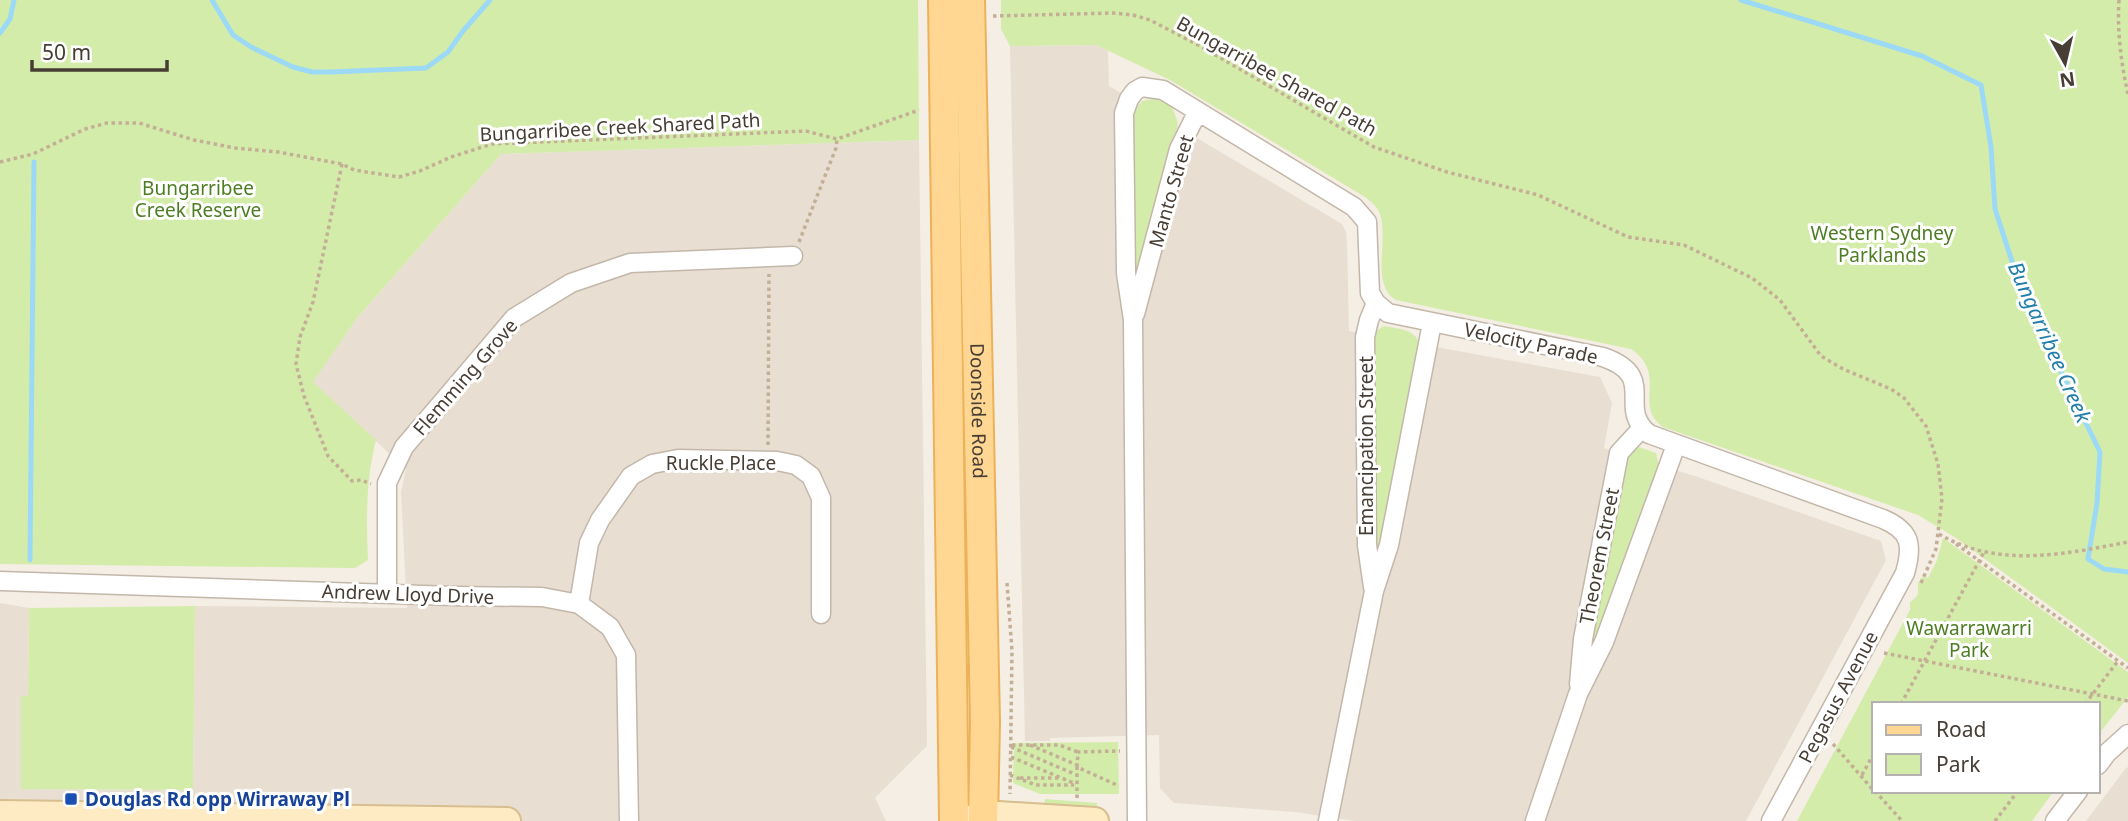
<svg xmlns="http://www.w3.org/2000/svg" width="2128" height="821" viewBox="0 0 2128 821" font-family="'Noto Sans',sans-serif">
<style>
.residential{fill:#e8dfd2}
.green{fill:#d4eca9}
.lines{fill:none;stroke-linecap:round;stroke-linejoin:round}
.stream{stroke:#9bd9f6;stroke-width:5}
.street-casing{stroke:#c3b7a9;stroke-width:21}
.secondary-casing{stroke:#d7be90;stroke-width:30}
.primary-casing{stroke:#edb259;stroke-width:32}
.path{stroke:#c3af96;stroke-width:3.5;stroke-dasharray:3.5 3.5;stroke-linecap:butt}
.street{stroke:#fff;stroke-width:18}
.secondary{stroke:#ffebc3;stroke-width:26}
.primary{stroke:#ffd692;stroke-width:28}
.transit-dot{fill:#1a4fb4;stroke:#fff;stroke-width:2.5}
.labels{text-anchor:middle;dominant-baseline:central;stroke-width:6;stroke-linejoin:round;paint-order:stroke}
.street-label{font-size:19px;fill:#463d34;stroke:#fff}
.park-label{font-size:19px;fill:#4d7d22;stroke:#fff}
.transit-label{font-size:19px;font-weight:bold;fill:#164399;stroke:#fff;text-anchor:start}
.water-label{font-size:21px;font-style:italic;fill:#227eaa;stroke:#fff}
</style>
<rect width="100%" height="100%" fill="#f4eee4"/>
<path class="residential" d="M1096 45 1108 51 1109 86 1342 224 1346 232 1347 244 1349 331 1600 377 1612 403 1604 448 1695 476 1881 541 1886 560 1746 821H1355L1295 812 1174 803 1160 788 1159 735 1050 738V741H1025L1010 46Z
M919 140 927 746 875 798 886 821H0V603L29 608 28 697H21V789L193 790 195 606 407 608 401 492 406 469 312 382 357 318 501 154Z
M2128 767V821H2086L2126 768Z"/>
<path class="green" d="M0 0H918L919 140 501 154 357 318 313 382 376 440C366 480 366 519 368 560L355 568 0 564Z
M1001 0H2128V663L1956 538 1918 515 1663 427C1632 405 1669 375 1631 349L1396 300C1370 285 1389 239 1380 214 1377 206 1371 202 1365 197L1170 80 1096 45 1010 46 1001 29Z
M1157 98 1171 104 1178 123 1141 272 1138 275H1135L1133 113 1142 101Z
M1384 326C1399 329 1416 329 1420 345L1381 546 1379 547 1375 545 1373 333Z
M1636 446 1656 453 1659 466 1596 640H1594L1592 636 1627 454Z
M1943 538 2128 672V697L2098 735V704H1874V791H2054L2032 821H1797L1910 610V602C1920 595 1918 594 1918 583L1923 576 1928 578 1937 560Z
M195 606 193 790 21 789V696H28L29 608Z
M1118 742 1119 794H1040L1013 783 1014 743Z
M1045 799 1097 803 1096 812 1044 807Z"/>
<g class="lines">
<path class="stream" d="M212 0 233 35 251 47 293 67 312 72H331L426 68 448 52 463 31 490 0
M1741 0 1922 56 1981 85 1991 147 1995 209 2021 289 2100 452 2097 503 2088 559 2104 569 2128 572
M0 33 10 19 14 0
M30 560 34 162"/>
<g class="street-casing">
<path id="street" d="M1135 314 1179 149 1197 113
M0 581 454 596 542 597 579 604 610 627 626 655 629 821
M1373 587 1367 545 1365 337 1369 320 1376 303
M387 594V483L404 447 514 318 571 283 630 263 793 256
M579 604 589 543 600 520 631 476 652 464 678 459 777 461 796 465 811 476 821 498V614
M1579 684 1583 639 1619 453 1642 428
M2098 765 2107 753 2128 734
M1137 821 1133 320 1126 273 1124 113 1129 99 1135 91 1142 87 1163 90 1354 207 1367 222 1370 293 1376 303 1388 313 1603 357C1660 377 1615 407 1649 434L1883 519C1911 531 1913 545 1905 573L1771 821
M1328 821 1374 591 1389 545 1432 323
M1535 821 1578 694 1604 642 1676 445
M2055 821 2078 791"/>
</g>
<g class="secondary-casing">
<path id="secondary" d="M0 814 507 821
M967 821 983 814 1095 821"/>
</g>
<g class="primary-casing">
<g id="primary">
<path d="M943 0 954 821"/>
<path id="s1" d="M970 0 985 722 983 821"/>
</g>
</g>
<path class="path" d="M2119 0C2117 31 2121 63 2128 94
M993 16 1113 13 1133 15 1150 20 1200 46 1374 147 1447 172 1538 195 1628 237 1684 245 1752 278 1780 300 1821 356 1843 369 1891 389 1904 398 1926 426 1938 464 1942 499 1936 549 1921 583
M0 162 33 154 85 129 107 123H139L194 140 235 148 278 152 342 164 354 170 399 177 420 171 451 157 492 144 806 131 837 139 919 110
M342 164 313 302 300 337 296 364 304 396 328 456 352 481 361 480 371 484
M799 242 836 148 837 139
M768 445 769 274
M1939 534C1998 569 2065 554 2128 542
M1956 544 2128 668
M1007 583 1012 651 1010 794
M1884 653 2128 701
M1901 704 1984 552
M2085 704 2118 661
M1833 744 1874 791
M1012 745H1059L1078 752
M1030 745 1077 765
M1011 747 1077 775
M1011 757 1076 784
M1077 767 1078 752 1120 751
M1010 775 1036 785H1074
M1862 775 1874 753
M1020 778H1058
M1875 791 1902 821
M1077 798V767L1119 786
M1995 821 2018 791"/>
<use href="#street" class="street"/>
<use href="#secondary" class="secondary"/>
<use href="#primary" class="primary"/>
</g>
<rect class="transit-dot" x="64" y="792" width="14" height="14" rx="3.5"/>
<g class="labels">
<g class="street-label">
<text transform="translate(1277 76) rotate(29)">Bungarribee Shared Path</text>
<text transform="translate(620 127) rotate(-3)">Bungarribee Creek Shared Path</text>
<text transform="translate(1171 191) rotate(-74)">Manto Street</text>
<text transform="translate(1531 343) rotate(12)">Velocity Parade</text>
<text transform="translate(465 377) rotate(-49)">Flemming Grove</text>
<text stroke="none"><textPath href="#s1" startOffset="411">Doonside Road</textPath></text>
<text transform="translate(1366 446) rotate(-90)">Emancipation Street</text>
<text x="721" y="463">Ruckle Place</text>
<text transform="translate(1599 556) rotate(-79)">Theorem Street</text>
<text transform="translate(408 594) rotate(2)">Andrew Lloyd Drive</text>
<text transform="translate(1838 697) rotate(-62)">Pegasus Avenue</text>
</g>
<g class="park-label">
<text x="198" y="188">Bungarribee<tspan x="198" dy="22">Creek Reserve</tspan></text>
<text x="1882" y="233">Western Sydney<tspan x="1882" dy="22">Parklands</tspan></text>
<text x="1969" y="628">Wawarrawarri<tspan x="1969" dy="22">Park</tspan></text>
</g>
<g class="transit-label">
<text x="85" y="799">Douglas Rd opp Wirraway Pl</text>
</g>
<g class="water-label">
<text transform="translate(2050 342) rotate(66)">Bungarribee Creek</text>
</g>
</g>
<rect x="1872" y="702" width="228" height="91" fill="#ffffff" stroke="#b5b1ae" stroke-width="2"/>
<rect x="1886" y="725" width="35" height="10" fill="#ffd692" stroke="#b5b1ae" stroke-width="2"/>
<text x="1936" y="737" font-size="21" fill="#463d34">Road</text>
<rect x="1886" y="754" width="35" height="21" fill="#d4eca9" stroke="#b5b1ae" stroke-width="2"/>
<text x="1936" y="772" font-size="21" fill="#463d34">Park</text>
<g transform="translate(2065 63) rotate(172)" stroke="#ffffff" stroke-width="5" paint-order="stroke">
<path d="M0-5L12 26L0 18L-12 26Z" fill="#463d34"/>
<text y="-10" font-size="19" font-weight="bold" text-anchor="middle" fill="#463d34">N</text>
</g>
<path d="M32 60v10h135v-10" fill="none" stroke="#463d34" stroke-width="3.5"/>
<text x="42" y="60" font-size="21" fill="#463d34" stroke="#ffffff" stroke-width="5" paint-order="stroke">50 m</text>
</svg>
